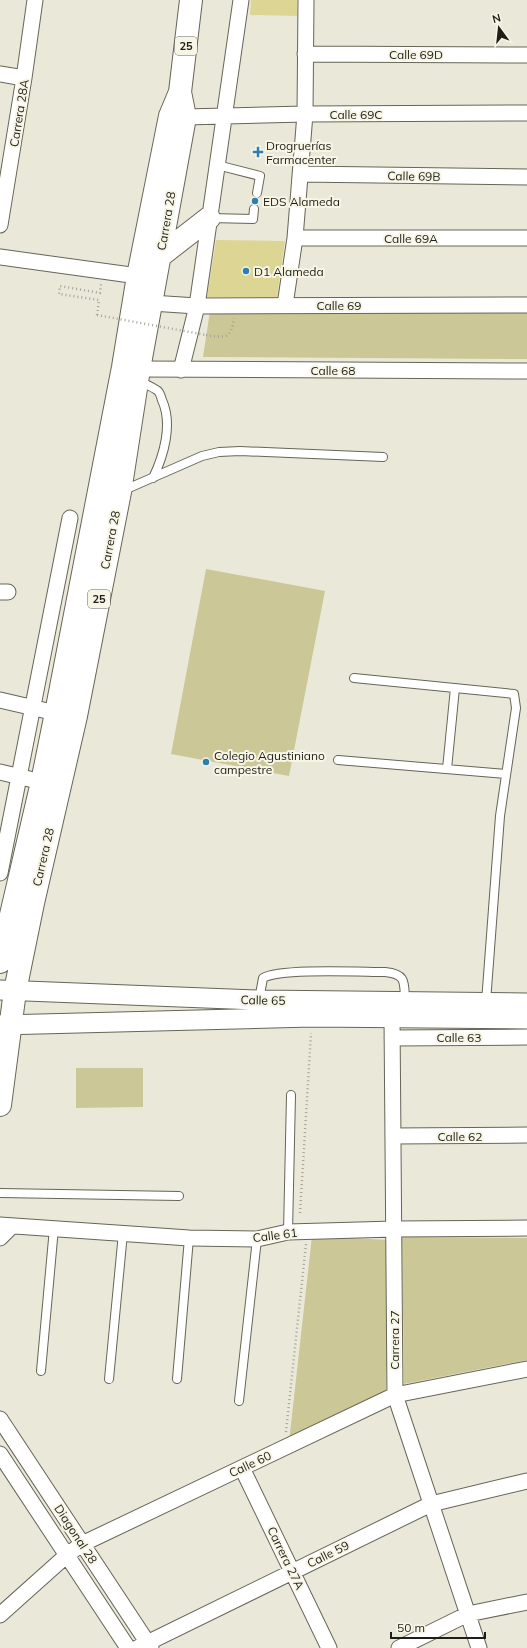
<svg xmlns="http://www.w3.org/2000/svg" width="527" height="1648" viewBox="0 0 527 1648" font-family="Mulish,sans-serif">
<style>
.green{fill:#ccc796}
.building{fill:#dcd594}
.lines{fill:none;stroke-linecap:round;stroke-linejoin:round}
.service-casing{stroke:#666557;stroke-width:10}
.minor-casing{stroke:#666557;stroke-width:17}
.tertiary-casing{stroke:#666557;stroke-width:21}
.primary-casing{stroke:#666557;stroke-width:24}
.path{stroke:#a4a397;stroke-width:2.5;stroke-dasharray:1 3;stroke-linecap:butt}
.service{stroke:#fff;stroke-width:8}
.minor{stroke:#fff;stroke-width:15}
.tertiary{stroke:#fff;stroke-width:19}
.primary{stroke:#fff;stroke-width:22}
.path-bridge{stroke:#a4a397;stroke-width:2.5;stroke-dasharray:1 3;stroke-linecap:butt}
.poi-dot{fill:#2c80b0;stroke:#f7f6e6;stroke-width:1.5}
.labels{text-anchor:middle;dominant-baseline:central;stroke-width:4;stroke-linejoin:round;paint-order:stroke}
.shield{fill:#f7f6e6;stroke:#5f5f56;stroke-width:1}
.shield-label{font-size:11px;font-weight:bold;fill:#1e1e18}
.street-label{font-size:12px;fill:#1e1e18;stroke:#f7f6e6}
.poi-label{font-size:12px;fill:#1e1e18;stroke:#f7f6e6;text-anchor:start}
</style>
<rect width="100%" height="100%" fill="#eae9d9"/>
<path class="green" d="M210 311 527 312V359L203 357Z
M206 569 325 591 289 776 171 754Z
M76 1068H143V1107L76 1108Z
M312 1236 389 1240 386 1394 289 1442Z
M402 1237 527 1238V1360L404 1384Z"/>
<path class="building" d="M251 0H297V16L250 15Z
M216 240 285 241 277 297H207Z"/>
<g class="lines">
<g class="service-casing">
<path id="service" d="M217 165 260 176 257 193
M210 218 253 219 254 209
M139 381C145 384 153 387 158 391 160 393 161 397 162 400 173 424 164 455 153 478
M122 491 202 456 219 452 240 451 383 457
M354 678 514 694 516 708 500 816 486 1002
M338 760 506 774
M447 769 455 688
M259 1000 263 978C281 968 361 972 385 972 407 974 404 983 405 1001
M0 1193 179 1196
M288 1232 291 1095
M41 1371 54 1228
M109 1379 123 1233
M177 1379 189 1238
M239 1401 257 1239"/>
</g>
<g class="minor-casing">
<path id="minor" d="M305 54 527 55
M0 74 24 78
M185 117 305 114 527 113
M300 174 527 177
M0 225 24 78 35 0
M295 238H527
M0 257 138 276
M151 303 197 306 527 305
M285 305 295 238 305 114 306 0
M139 369 527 371
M181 370 197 306 241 0
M0 592H8
M0 700 56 713
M0 772 42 782
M0 873 70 518
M392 1018 395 1395 479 1648
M392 1038 527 1037
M393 1136 527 1135
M0 1225 189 1238 257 1239 288 1232 394 1229 527 1228
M0 1238 12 1226
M0 1419 151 1648
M0 1454 128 1648
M242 1468 329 1648
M0 1615 67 1555 82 1544 395 1395 527 1369
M137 1648 431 1504 527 1481
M399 1648 468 1614 527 1602"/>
</g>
<g class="tertiary-casing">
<path id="tertiary" d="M0 990 259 1000 527 1003
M0 1025 312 1017 527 1019"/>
</g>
<g class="primary-casing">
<path id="primary" d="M160 256 209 218
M0 962 42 782 56 713 123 367 138 276 170 116 180 92 191 0
M0 1105 15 991 33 903 76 716 120 492 139 369 185 117 180 92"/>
</g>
<path class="path" d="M97 315 99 300 59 294 60 286 100 293 101 284
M206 335C226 338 231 339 234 318
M300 1213 311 1033
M286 1432 306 1244"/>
<use href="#service" class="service"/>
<use href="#minor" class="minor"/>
<use href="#tertiary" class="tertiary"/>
<use href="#primary" class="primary"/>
<path class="path-bridge" d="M97 315 206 335"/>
</g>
<g class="poi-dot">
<path d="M256 146h4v4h4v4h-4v4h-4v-4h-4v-4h4z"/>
<circle cx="255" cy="201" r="4"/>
<circle cx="246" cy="271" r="4"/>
<circle cx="206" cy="762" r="4"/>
</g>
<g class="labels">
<g class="shield">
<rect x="175" y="37" width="22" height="18" rx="3"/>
<rect x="88" y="590" width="22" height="18" rx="3"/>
</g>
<g class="shield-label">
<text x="186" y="46">25</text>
<text x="99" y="599">25</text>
</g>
<g class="street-label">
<text x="416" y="54">Calle 69D</text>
<text transform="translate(19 113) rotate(-81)">Carrera 28A</text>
<text x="356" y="114">Calle 69C</text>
<text transform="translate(414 176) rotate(1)">Calle 69B</text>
<text transform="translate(166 221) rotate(-80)">Carrera 28</text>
<text x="411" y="238">Calle 69A</text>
<text x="339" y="305">Calle 69</text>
<text x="333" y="370">Calle 68</text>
<text transform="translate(110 540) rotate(-79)">Carrera 28</text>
<text transform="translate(43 857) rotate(-77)">Carrera 28</text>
<text transform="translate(263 1000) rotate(1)">Calle 65</text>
<text x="459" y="1037">Calle 63</text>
<text x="460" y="1136">Calle 62</text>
<text transform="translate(275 1235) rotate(-7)">Calle 61</text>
<text transform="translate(394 1340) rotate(-90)">Carrera 27</text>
<text transform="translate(250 1464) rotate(-25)">Calle 60</text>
<text transform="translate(76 1534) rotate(57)">Diagonal 28</text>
<text transform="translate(328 1554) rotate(-26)">Calle 59</text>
<text transform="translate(286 1558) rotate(64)">Carrera 27A</text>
</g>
<g class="poi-label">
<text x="266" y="145">Drogruerías<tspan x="266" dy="14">Farmacenter</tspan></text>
<text x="263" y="201">EDS Alameda</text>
<text x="254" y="271">D1 Alameda</text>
<text x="214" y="755">Colegio Agustiniano<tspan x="214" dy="14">campestre</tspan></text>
</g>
</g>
<g transform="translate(499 28) rotate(345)" stroke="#f7f6e6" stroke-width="3" paint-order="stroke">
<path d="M0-3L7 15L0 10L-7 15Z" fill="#1e1e18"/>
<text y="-6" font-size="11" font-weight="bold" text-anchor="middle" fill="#1e1e18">N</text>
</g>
<path d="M391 1632v6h94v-6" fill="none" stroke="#1e1e18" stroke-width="2"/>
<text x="397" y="1632" font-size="12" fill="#1e1e18" stroke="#f7f6e6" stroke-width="3" paint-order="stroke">50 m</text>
</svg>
